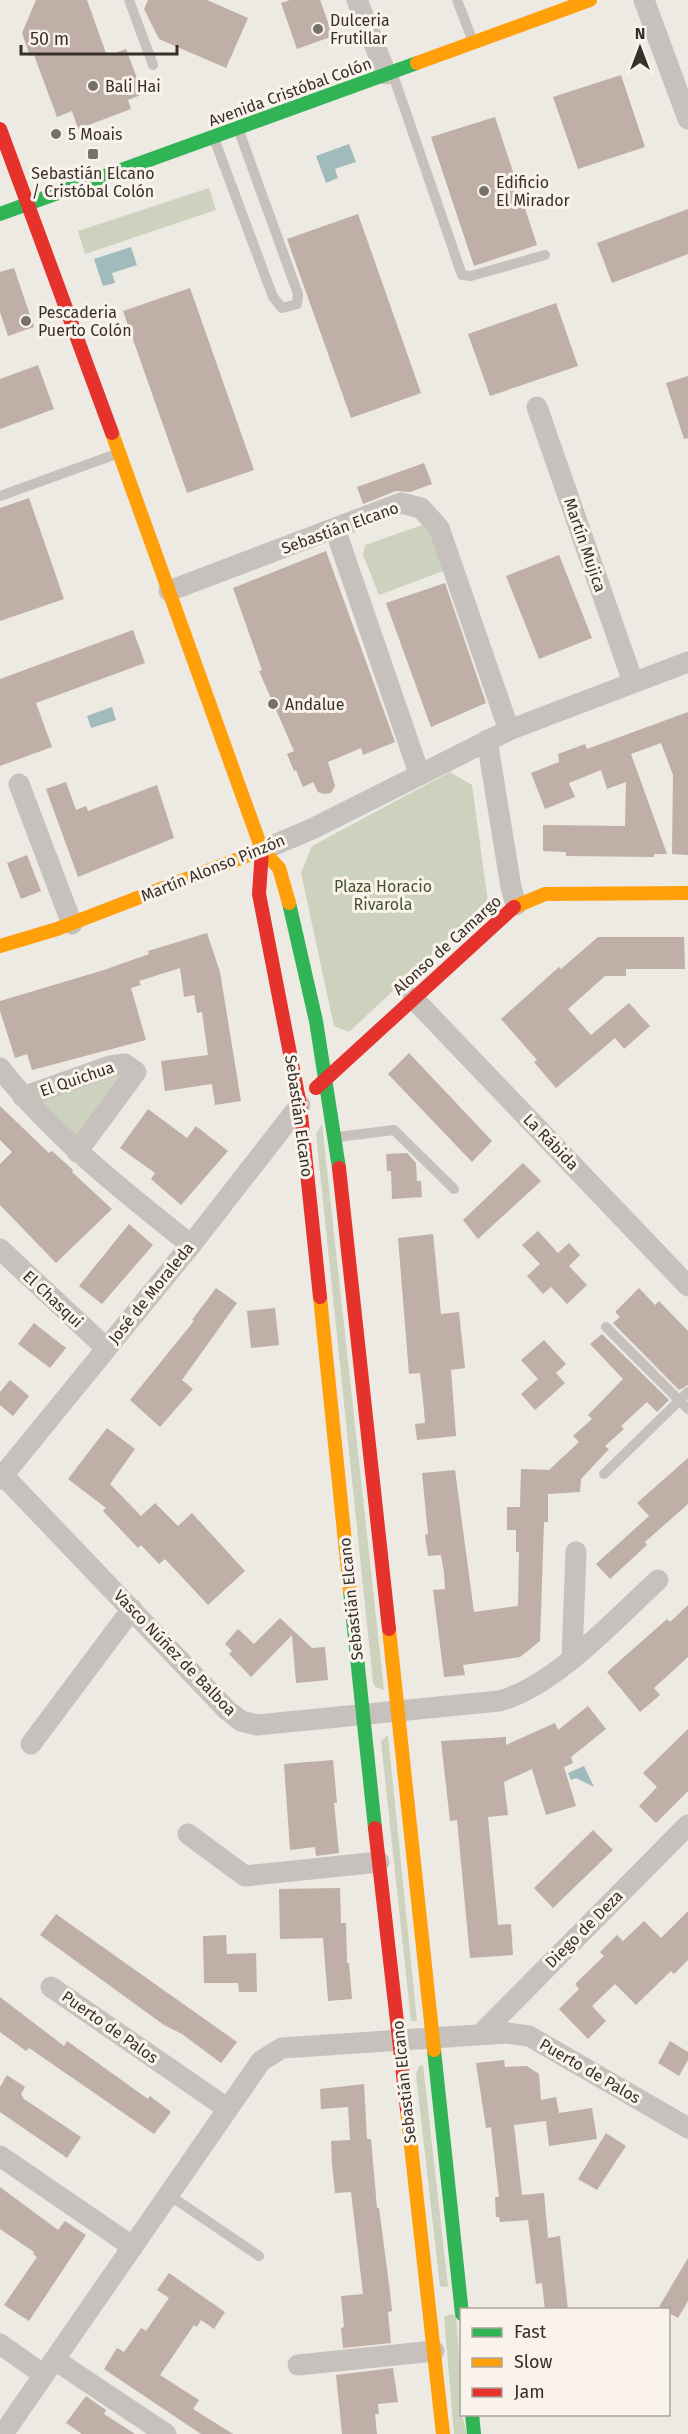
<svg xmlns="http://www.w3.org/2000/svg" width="688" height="2434" viewBox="0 0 688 2434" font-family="'Fira Sans',sans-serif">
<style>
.green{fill:#cdd2be}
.water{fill:#a1babc}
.building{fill:#bfafa6}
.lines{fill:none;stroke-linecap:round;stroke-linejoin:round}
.lane{stroke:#c6c1bc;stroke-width:10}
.street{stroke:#c6c1bc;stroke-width:21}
.fast{stroke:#30b455;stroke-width:14}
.slow{stroke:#ff9f0a;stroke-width:14}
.jam{stroke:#e5322d;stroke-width:14}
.poi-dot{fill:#77706b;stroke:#f9f3eb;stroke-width:2}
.labels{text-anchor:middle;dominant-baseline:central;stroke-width:6;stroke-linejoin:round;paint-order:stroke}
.poi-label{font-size:16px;fill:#372f2a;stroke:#f9f3eb;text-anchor:start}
.street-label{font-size:16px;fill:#372f2a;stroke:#f9f3eb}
.park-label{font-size:16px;fill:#445330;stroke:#f9f3eb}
</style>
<rect width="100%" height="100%" fill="#ede9e3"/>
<path class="green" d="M209 188 216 210 85 254 78 231Z
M425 524 451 568 379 595 363 555 365 545Z
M450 772 472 785 488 902 349 1032 334 1026 301 873 312 846Z
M112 1072 130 1073 76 1144 34 1101Z
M322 1124 384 1690 375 1687 373 1682 316 1134Z
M388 1735 417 2021H411L381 1741Z
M423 2065 448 2286 444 2287 440 2286 416 2075 419 2066Z
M451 2314 456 2316 461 2378 462 2414 467 2434H454L444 2317Z"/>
<path class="water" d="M349 144 356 162 335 169 338 178 326 183 316 156Z
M131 247 137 265 112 273 115 283 103 286 94 259Z
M112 707 116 720 91 728 87 716Z
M584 1766 594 1787 576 1778 571 1780 568 1773Z"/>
<path class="building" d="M36 0H87L107 56 126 49 143 94 128 100 131 109 78 129 72 111 57 117 34 55 30 56 22 33Z
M148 0H207L248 18 226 68 159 39 144 9Z
M290 0H320L333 36 297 49 281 3Z
M621 75 645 147 578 169 553 97Z
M495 117 537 245 474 266 431 137Z
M688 209V254L612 283 597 243Z
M358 214 421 393 351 418 287 239Z
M14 268 34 327 8 336 0 312V272Z
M190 288 254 470 187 493 123 311Z
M556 303 578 366 490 396 468 334Z
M38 365 54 409 0 429V379Z
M688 376V438L684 439 666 383Z
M424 463 432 484 410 492 396 491 363 504 357 487Z
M29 498 64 599 0 621V508Z
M326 551 395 742 363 755 361 748 328 762 335 786 331 793 324 794 318 792 313 782 303 787 296 770 294 771 287 754 294 751 259 671 262 670 233 588Z
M559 555 592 638 539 659 506 576Z
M445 583 486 703 431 727 386 603Z
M133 630 145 663 36 703 52 747 0 766V679Z
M688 712V855L672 854 673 775 661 743 631 754 667 854H654V857L566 856V852L543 851V825L625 826 626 782 607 789 601 770 569 783 575 797 545 809 531 773 559 762 558 754 585 744 587 749Z
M66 782 76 810 86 806 88 811 157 785 174 838 78 877 46 789Z
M27 855 41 891 21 899 7 863Z
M207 933 220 972 241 1101 215 1105 212 1084 165 1091 161 1061 208 1055 202 1012 197 1013 194 995 184 997 180 968 139 981 141 985 131 988 146 1040 32 1070 27 1054 15 1058 0 1011V1001L104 970 149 954 148 951Z
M598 937H684L685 969H626V976H605L568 1009 591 1035 629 1003 650 1026 624 1049 615 1038 556 1088 534 1062 537 1060 501 1019 559 967 561 969Z
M409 1053 492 1141 472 1162 388 1074Z
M0 1106 49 1153 52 1151 73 1170 72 1172 112 1209 56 1263 0 1205V1164L12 1152 0 1140Z
M148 1109 187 1138 196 1126 228 1151 181 1205 151 1179 155 1173 120 1148Z
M407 1153 416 1163 417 1181H421L422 1197 392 1199 391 1171H387L386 1154Z
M523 1163 541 1181 478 1239 463 1220Z
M129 1224 153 1245 102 1304 79 1286Z
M538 1231 558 1253 569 1243 580 1255 569 1266 587 1285 567 1304 551 1287 543 1294 527 1276 540 1264 522 1245Z
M433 1234 441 1314 459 1312 465 1368 451 1370 456 1436 417 1440 415 1424 425 1423 423 1400 420 1373 409 1374 398 1238Z
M216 1288 237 1303 182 1380 193 1389 160 1427 130 1400 194 1321 192 1320Z
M639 1288 655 1305 659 1301 688 1331V1385L679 1390 613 1323 620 1317 615 1312Z
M275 1308 279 1345 251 1348 247 1311Z
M34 1323 66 1348 50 1368 18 1344Z
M602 1334 669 1400 657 1412 647 1402 621 1426 624 1429 605 1446 609 1449 581 1479 580 1492 548 1494V1522H544L540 1641 520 1657 463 1665 465 1675 444 1677 433 1590 445 1589 444 1573 441 1555 428 1556 425 1535 428 1534 422 1473 455 1470 474 1612 518 1606 519 1552H516V1530H507V1507H520L521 1469 549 1470 579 1442 573 1436 592 1419 588 1415 623 1379 590 1344Z
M544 1340 566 1364 556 1373 565 1383 535 1410 521 1394 538 1379 521 1360Z
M10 1380 29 1396 13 1416 0 1405V1392Z
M107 1428 135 1449 110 1484 141 1516 155 1503 178 1526 192 1513 245 1571 208 1605 165 1559 159 1564 141 1545 138 1548 103 1511 106 1508 68 1479Z
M688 1458V1504L645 1542 647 1545 610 1579 596 1564 649 1516 637 1503Z
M688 1605V1657L654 1688 660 1695 640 1712 607 1672 667 1619 670 1622Z
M280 1618 312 1648 325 1647 328 1680 296 1683 292 1635 251 1677 229 1654 232 1651 225 1644 238 1629 254 1644Z
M588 1706 606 1729 571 1757 573 1763 564 1767 576 1806 546 1815 532 1769 504 1782 508 1815 488 1817 498 1925 511 1924 513 1955 470 1958 457 1820 450 1821 441 1741 506 1737V1745L555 1723 558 1730Z
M688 1729V1791L656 1823 639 1806 657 1787 643 1773Z
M333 1760 337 1803H334L339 1853 316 1856 315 1847 290 1850 284 1764Z
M593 1830 613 1850 553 1908 534 1888Z
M340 1888 341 1923H346L347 1963H349L352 1999 328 2001 323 1938 280 1939 279 1889Z
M688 1911V1960L674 1974 671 1971 636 2005 615 1984 592 2006 606 2021 588 2039 559 2009 579 1989 575 1984 604 1956 600 1952 617 1935 623 1941 644 1921 661 1938Z
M56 1914 237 2042 221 2063 182 2034 164 2025 40 1935Z
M226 1935 227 1954 256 1953 257 1992H239L238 1983H204L203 1936Z
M0 1997 64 2046 67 2041 148 2099 150 2096 171 2112 154 2134 29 2048 26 2051 0 2032Z
M670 2041 688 2052V2060L679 2076 658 2063Z
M504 2060 505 2067 527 2066 539 2074 541 2100 556 2097 559 2113 592 2108 597 2139 549 2146 546 2121 514 2125 522 2195 544 2193 548 2238 560 2236 568 2310H545L542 2283 536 2284 528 2220 500 2222 499 2217H496L495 2197H499L491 2127 486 2128 476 2063Z
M7 2075 25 2087 21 2094 24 2099 81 2137 67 2158 0 2112V2087Z
M364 2084 367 2139H371L377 2208H379L390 2292 392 2311 388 2312 391 2343 343 2348 341 2328 344 2327 341 2296 363 2294 351 2192 335 2193 332 2164 331 2141 350 2140 348 2107 321 2109 320 2089Z
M606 2133 626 2146 597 2190 578 2179Z
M0 2187 58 2230 65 2221 86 2235 29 2321 4 2305 37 2257 33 2254 34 2252 0 2229Z
M688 2258V2301L678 2318 669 2313V2310L659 2307Z
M169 2273 225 2312 214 2329 201 2320 197 2327 194 2325 160 2375 199 2400 193 2409 233 2434H201L104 2369 117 2348 124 2352 141 2328 146 2331 169 2298 157 2290Z
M393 2368 398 2402 378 2404 379 2414H375L377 2434H342L336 2375Z
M86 2396 106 2410 104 2414 135 2434H82L66 2423Z"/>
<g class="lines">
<path class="lane" d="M129 0 153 65
M457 0 472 39
M393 75 462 275 471 276 545 255
M215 141 273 297 282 308 297 304 298 294 239 131
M0 496 119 453
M338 1137 394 1130 454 1189
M606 1327 688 1409
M604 1474 688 1392
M169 2195 259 2256"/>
<path class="street" d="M357 0 386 74
M644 0 688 119
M537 407 633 682
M335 529 419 773
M169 591 401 503 421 508 439 528 509 730
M487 740 511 887 516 905
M19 784 72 924
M262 850 312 829 509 730 688 662
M413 998 688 1286
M0 1068C54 1137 123 1191 191 1245
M23 1097 110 1066 125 1064 136 1072 77 1152
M0 1249 106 1348
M0 1472 227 1710 241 1721 257 1725 499 1701C554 1687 615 1619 658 1580
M0 1479 191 1245 300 1105
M572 1657 576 1552
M31 1744 132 1609
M188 1834 245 1876 379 1862
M51 1987 228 2109
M481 2034 688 1825
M0 2156 133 2247
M0 2344 44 2375
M55 2360 166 2434
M298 2365 434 2351
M3 2434 261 2061 282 2048 507 2033 529 2036 688 2128"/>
<path class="fast" d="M0 214 417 63
M289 903 316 1021 339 1168
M350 1591 375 1828
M434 2050 462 2314
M472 2414 474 2434"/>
<path class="slow" d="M417 63 590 0
M112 433 262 850 279 868 289 903
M514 907 545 894 688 893
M0 946 57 929 262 850
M320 1297 350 1591
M389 1629 434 2050
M407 2110 443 2434"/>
<path class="jam" d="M0 129 112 433
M262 850 259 894 300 1105 320 1297
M316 1088 514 907
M339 1168 389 1629
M375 1828 407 2110"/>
</g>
<g class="poi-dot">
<circle cx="318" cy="29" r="6"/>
<circle cx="93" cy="86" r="6"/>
<circle cx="56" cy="134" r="6"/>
<rect x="87" y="148" width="12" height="12" rx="3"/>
<circle cx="484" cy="191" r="6"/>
<circle cx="26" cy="321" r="6"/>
<circle cx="273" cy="704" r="6"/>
</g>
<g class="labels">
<g class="poi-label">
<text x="330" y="20">Dulceria<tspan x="330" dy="18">Frutillar</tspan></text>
<text x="105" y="86">Bali Hai</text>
<text x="68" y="134">5 Moais</text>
<text x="93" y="173" text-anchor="middle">Sebastián Elcano<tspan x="93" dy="18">/ Cristóbal Colón</tspan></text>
<text x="496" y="182">Edificio<tspan x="496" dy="18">El Mirador</tspan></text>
<text x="38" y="312">Pescaderia<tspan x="38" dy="18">Puerto Colón</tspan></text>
<text x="285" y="704">Andalue</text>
</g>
<g class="street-label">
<text transform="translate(290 92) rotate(-20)">Avenida Cristóbal Colón</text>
<text transform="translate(340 528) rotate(-20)">Sebastián Elcano</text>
<text transform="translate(585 545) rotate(71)">Martín Mujica</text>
<text transform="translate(213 868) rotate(-22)">Martín Alonso Pinzón</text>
<text transform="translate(447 945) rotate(-42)">Alonso de Camargo</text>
<text transform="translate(77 1079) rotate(-19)">El Quichua</text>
<text transform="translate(299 1116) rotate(82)">Sebastián Elcano</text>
<text transform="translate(551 1142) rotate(46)">La Rábida</text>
<text transform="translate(151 1293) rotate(-51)">José de Moraleda</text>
<text transform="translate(53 1299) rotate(43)">El Chasqui</text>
<text transform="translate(351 1599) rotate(-96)">Sebastián Elcano</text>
<text transform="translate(175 1653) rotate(46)">Vasco Núñez de Balboa</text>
<text transform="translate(584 1929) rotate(-45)">Diego de Deza</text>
<text transform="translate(110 2027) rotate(35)">Puerto de Palos</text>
<text transform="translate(590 2071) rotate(30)">Puerto de Palos</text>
<text transform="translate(404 2082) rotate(-96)">Sebastián Elcano</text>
</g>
<g class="park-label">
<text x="383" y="886">Plaza Horacio<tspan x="383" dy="18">Rivarola</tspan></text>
</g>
</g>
<rect x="460" y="2308" width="210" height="108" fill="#f9f3eb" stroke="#aba59e" stroke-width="1.5"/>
<rect x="472" y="2328" width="30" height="9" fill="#30b455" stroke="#aba59e" stroke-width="1.5"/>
<text x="514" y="2338" font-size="18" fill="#372f2a">Fast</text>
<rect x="472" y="2358" width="30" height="9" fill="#ff9f0a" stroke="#aba59e" stroke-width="1.5"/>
<text x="514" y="2368" font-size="18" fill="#372f2a">Slow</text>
<rect x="472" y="2388" width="30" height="9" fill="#e5322d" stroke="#aba59e" stroke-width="1.5"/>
<text x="514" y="2398" font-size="18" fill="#372f2a">Jam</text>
<g transform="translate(640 48)" stroke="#f9f3eb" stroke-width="4.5" paint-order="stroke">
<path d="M0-4.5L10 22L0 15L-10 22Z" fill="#372f2a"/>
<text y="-9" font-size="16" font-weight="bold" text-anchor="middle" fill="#372f2a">N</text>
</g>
<path d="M21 45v9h156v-9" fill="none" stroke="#372f2a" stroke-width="3"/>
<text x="30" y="45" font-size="18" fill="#372f2a" stroke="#f9f3eb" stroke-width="4.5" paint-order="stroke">50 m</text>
</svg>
